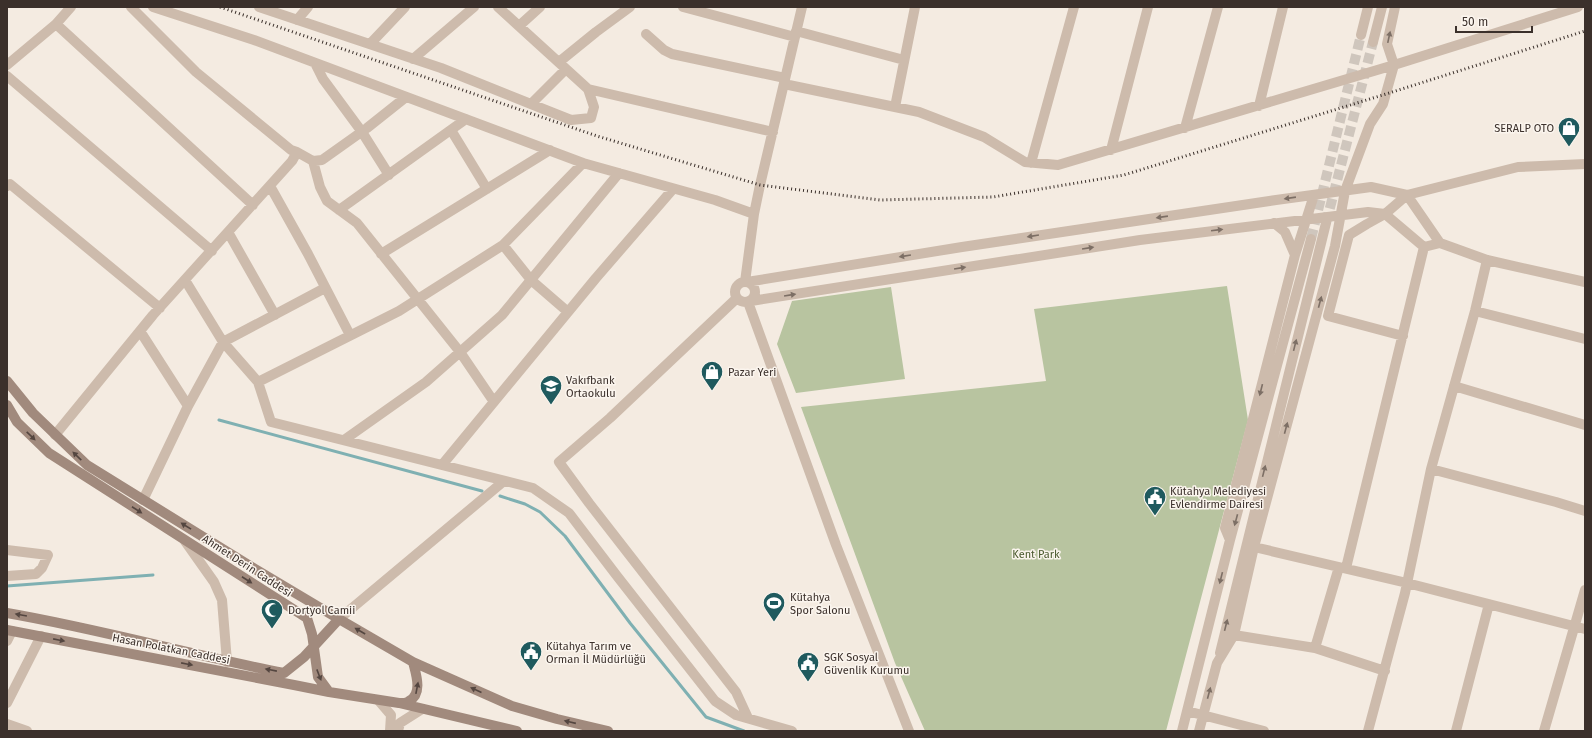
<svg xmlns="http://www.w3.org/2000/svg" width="1592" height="738" viewBox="0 0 1592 738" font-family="'Fira Sans',sans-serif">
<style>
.green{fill:#b8c4a0}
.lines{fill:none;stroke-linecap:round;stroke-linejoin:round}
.stream{stroke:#7fb0b2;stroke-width:3}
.minor-tunnel{stroke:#cfc6bd;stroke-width:10;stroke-dasharray:10 5;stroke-linecap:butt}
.minor{stroke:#cdbbac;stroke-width:10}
.secondary{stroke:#a18a7d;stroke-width:10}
.rail{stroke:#3b302b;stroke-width:3;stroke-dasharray:1 3;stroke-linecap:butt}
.oneway{fill:#7d6f65}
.oneway2{fill:#544640}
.labels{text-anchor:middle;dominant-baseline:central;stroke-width:3;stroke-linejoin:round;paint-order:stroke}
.poi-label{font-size:11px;fill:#3b302b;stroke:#fbf5ee;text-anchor:start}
.park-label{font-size:11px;fill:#4a5a2e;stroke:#fbf5ee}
.street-label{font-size:11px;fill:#3b302b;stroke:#fbf5ee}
</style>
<rect width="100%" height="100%" fill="#f4ebe1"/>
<path class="green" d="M1227 286 1248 420 1166 731H925L895 663 801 407 1046 381 1034 309Z
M891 287 905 379 796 393 777 344 792 301Z"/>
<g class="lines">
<path class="stream" d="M219 420 482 491
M500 496 525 504 540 512 565 536 630 623 706 717 744 731
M7 586 153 575"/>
<path class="minor-tunnel" d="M1326 223 1373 42
M1311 239 1361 35"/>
<path class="minor" d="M153 7 254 40 583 163 715 200 754 214
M259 7 441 68 571 120 591 118 594 107 588 89
M498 7 588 89 773 132
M683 7 795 37
M297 20 308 7
M56 24 253 205
M519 26 540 7
M796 31 904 60
M646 34 664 50 672 54 785 78
M1361 35 1368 7
M1373 42 1382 7
M370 44 405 7
M413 59 474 7
M559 62 596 32 630 7
M315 63 323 79 362 132 389 175
M7 65 56 24 71 7
M7 76 212 251
M784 84 919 112 984 137 1025 162 1058 165 1394 65 1578 7
M531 104 566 69
M1259 106 1283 7
M895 107 915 7
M1185 128 1218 7
M451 130 487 189
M1111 150 1148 7
M297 152 313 161 322 160 367 128 406 97
M313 161 320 187 327 201 357 223 460 352 494 402
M1031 163 1074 7
M7 186 10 184 160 308
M270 186 308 254 350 335
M339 210 466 119
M228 232 275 315
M503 245 531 280 568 312
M1424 247 1440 243 1487 260 1585 282
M381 254 550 150
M1295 255 1314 195
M735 292a10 10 0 1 1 20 0a10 10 0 1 1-20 0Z
M745 282 754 214 760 185 802 7
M747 282 962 247 1276 200 1371 187 1407 195 1518 167 1585 164
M325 288 223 342 258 382 399 311 503 245 583 163
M737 298 610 418 559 462 589 503 736 692 748 718
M751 301 1140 240 1368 212 1385 214 1424 247
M748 302 836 545 909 731
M1475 311 1585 339
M140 331 188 406
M1403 336 1328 316 1349 235 1367 224 1385 214 1407 195 1440 243
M258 382 271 422 533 488 569 513 617 576 715 701 736 715 792 731
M1454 386 1585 425
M55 435 153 315 292 161 297 152 291 150 196 72 131 7
M344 440 426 382 502 315 619 173
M442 465 596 278 673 189
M1431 469 1556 502 1585 511
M143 500 188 406 223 342 185 280
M1230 540 1225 528 1295 255 1285 232 1274 223
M185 541 214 582 222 600 227 662
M1254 547 1407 583 1585 629
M7 550 48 555 42 568 36 574 7 576
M1346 568 1424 247
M339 619 504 481
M1234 635 1315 648 1385 671
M7 641 12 631
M1315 648 1339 567
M1220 653 1326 223
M379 701 391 715 390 731
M7 703 41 636
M1187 711 1264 731
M7 724 27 731
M398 731 400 723 422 709
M1182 731 1230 540 1311 239
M1199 731 1217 663 1234 635 1254 547 1335 246 1345 191 1370 124 1383 104 1394 65 1387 44 1395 7
M1368 731 1405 593 1431 469 1475 311 1487 260
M1456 731 1489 604
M1544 731 1585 590"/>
<path class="secondary" d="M7 381 33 413 87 465 255 569 339 619 413 662 512 706 557 719 608 731
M7 405 17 422 49 453 307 618 312 634 318 677 329 692 399 703 517 731
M7 613C100 629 191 655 284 673L304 657 339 619
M7 630 294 685 329 692
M399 703C402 703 407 703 409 701 423 694 416 674 413 662"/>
<path class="rail" d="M220 7 597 136 760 185 880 200 993 197 1124 175 1386 94 1585 31"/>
</g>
<defs><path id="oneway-solid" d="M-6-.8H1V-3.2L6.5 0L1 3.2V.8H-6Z"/></defs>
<g class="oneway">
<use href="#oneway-solid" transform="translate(1389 37) rotate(-78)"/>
<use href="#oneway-solid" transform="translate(1290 198) rotate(172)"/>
<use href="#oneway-solid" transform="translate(1162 217) rotate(172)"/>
<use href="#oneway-solid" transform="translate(1217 230) rotate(-7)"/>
<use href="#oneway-solid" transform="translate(1033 236) rotate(171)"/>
<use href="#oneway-solid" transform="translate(1088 248) rotate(-9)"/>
<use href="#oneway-solid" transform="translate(905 256) rotate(171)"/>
<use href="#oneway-solid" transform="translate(960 268) rotate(-9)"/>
<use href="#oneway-solid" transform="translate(790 295) rotate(-9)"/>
<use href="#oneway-solid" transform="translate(1320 302) rotate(-75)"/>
<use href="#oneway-solid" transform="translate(1295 345) rotate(-76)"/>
<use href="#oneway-solid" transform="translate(1261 390) rotate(104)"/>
<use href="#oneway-solid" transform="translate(1286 428) rotate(-75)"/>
<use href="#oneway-solid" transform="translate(1264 471) rotate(-76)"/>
<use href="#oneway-solid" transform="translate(1236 520) rotate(105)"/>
<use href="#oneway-solid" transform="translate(1221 578) rotate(104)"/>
<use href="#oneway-solid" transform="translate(1226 625) rotate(-76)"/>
<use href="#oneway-solid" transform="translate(1209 693) rotate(-75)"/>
</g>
<g class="oneway2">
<use href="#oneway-solid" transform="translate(31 436) rotate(44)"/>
<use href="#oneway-solid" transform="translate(77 456) rotate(-136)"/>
<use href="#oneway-solid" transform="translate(137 510) rotate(33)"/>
<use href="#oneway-solid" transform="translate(186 526) rotate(-148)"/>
<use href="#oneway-solid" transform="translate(247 580) rotate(33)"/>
<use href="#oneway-solid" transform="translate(21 615) rotate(-170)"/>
<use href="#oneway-solid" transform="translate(360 631) rotate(-150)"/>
<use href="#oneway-solid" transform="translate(59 640) rotate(11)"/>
<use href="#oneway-solid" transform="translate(187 664) rotate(11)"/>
<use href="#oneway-solid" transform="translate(271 670) rotate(-169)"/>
<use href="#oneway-solid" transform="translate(319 675) rotate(69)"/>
<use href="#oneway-solid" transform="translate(417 688) rotate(-79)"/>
<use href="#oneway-solid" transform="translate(476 690) rotate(-156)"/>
<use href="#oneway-solid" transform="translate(570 722) rotate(-167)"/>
</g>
<defs>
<g id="shop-pin" transform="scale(1.15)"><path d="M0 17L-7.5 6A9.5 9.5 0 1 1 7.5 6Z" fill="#1f5a5e" stroke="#fbf5ee"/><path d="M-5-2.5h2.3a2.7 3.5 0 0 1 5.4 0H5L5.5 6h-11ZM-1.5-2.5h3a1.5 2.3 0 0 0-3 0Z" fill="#fff"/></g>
<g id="school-pin" transform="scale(1.15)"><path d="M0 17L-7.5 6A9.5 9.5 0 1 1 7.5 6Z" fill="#1f5a5e" stroke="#fbf5ee"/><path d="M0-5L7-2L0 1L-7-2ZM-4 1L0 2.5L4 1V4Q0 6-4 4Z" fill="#fff"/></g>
<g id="civic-pin" transform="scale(1.15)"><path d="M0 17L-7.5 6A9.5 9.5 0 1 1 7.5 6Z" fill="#1f5a5e" stroke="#fbf5ee"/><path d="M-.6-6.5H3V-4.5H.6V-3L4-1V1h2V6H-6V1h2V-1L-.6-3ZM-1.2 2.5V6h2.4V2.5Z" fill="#fff"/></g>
<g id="stadium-pin" transform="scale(1.15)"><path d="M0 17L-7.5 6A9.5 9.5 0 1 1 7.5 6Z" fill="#1f5a5e" stroke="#fbf5ee"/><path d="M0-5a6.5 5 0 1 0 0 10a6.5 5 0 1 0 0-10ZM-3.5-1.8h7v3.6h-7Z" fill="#fff"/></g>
<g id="mosque-pin" transform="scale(1.15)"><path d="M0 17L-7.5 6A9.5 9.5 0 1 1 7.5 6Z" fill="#1f5a5e" stroke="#fbf5ee"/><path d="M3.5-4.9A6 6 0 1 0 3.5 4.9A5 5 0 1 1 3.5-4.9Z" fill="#fff"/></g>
</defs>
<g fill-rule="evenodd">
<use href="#shop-pin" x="1569" y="128"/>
<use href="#shop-pin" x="712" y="372"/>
<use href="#school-pin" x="551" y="386"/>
<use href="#civic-pin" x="1155" y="497"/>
<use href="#stadium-pin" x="774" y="603"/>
<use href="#mosque-pin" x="272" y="610"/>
<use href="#civic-pin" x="531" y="652"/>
<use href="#civic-pin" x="808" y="663"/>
</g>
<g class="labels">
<g class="poi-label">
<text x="1554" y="128" text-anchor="end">SERALP OTO</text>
<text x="728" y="372">Pazar Yeri</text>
<text x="566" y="380">Vakıfbank<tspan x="566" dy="13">Ortaokulu</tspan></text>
<text x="1170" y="491">Kütahya Melediyesi<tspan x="1170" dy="13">Evlendirme Dairesi</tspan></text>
<text x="790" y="597">Kütahya<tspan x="790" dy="13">Spor Salonu</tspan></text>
<text x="288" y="610">Dortyol Camii</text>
<text x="546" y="646">Kütahya Tarım ve<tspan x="546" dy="13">Orman İl Müdürlüğü</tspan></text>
<text x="824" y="657">SGK Sosyal<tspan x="824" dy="13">Güvenlik Kurumu</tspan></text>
</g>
<g class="park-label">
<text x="1036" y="554">Kent Park</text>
</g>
<g class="street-label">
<text transform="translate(247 566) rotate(33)">Ahmet Derin Caddesi</text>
<text transform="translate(171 649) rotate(11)">Hasan Polatkan Caddesi</text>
</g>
</g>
<rect width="1592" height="738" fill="none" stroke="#3b302b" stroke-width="16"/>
<path d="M1456 26v6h76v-6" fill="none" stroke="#3b302b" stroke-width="2"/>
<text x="1462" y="26" font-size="12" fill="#3b302b" stroke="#fbf5ee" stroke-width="3" paint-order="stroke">50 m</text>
</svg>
